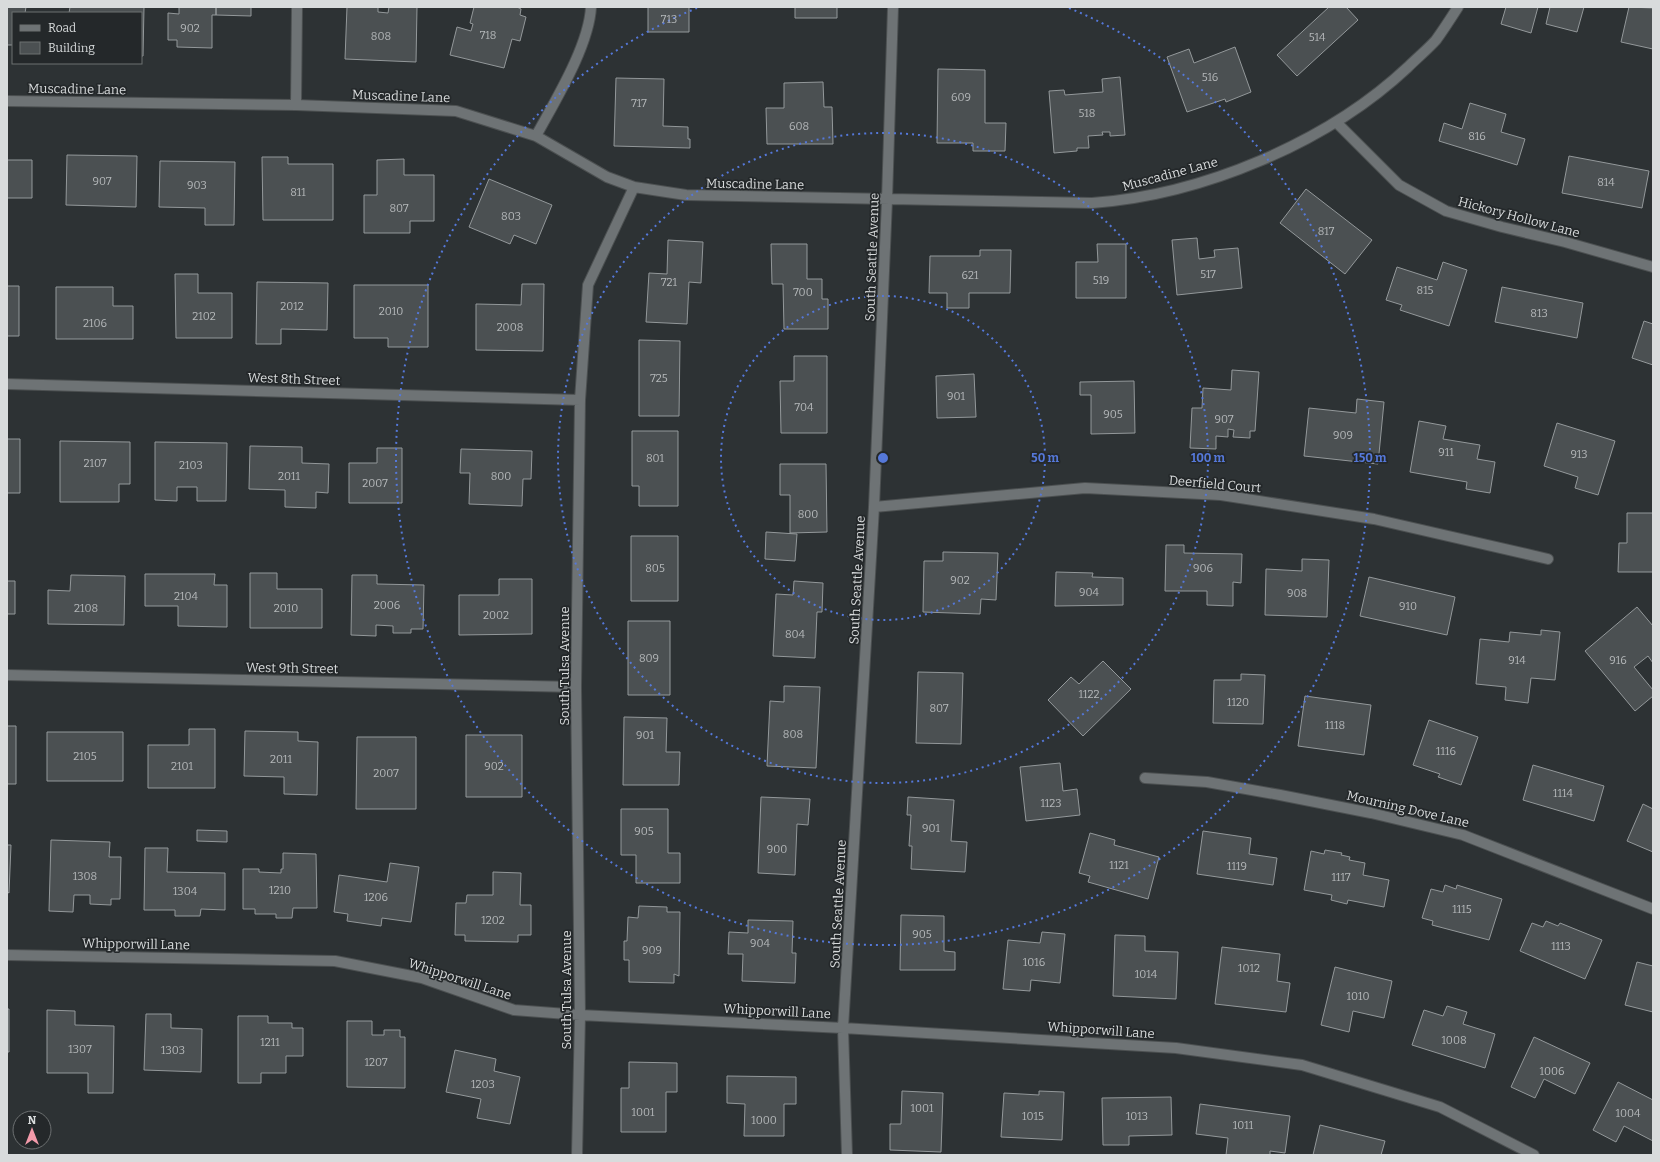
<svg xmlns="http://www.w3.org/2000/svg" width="1660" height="1162" viewBox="0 0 1660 1162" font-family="Bitter,serif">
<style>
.building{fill:#4b5052;stroke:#93989a}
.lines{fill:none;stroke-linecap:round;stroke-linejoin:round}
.minor-casing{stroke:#4c5051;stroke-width:12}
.minor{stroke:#6e7375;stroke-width:10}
.ring{fill:none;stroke:#5578d9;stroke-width:2;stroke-dasharray:2 4}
.labels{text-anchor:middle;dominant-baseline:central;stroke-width:3.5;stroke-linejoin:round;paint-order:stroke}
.number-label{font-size:11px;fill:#b5b8ba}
.street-label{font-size:13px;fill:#d8dbdc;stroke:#24282a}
.centre{fill:#5578d9;stroke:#24282a;stroke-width:2}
.ring-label{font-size:12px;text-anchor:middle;font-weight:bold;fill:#5578d9;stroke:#24282a;stroke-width:3.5;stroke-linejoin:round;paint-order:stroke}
</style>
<rect width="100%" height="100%" fill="#2d3234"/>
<path class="building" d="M7 7H26L25 13H13V45H7Z
M70 7H144L143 56H141V13H69Z
M179 7H216V15H212V48L177 47V40H168V13L179 14Z
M216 7H251V16L216 15Z
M347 7H378V12L388 13 389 7H417L416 62 345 59Z
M474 7H517L521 9 520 15 526 17 520 41 512 39 504 68 450 55 457 27 471 31 473 24 470 23Z
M648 7H689V32H648Z
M795 7H837V18H795Z
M1329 7H1346L1358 20 1297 76 1277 55Z
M1506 7H1538L1531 33 1501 24Z
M1550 7H1584L1577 32 1546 24Z
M1629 7 1653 8V49L1621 42Z
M1235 47 1251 92 1226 102 1225 99 1187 112 1167 57 1189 49 1194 63Z
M938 69 985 70V123H1006L1005 151H973V143H937Z
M1120 77 1125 135 1110 136V132H1102L1103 135 1088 136 1089 148H1077V151L1054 153 1049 91 1064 90 1065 95 1103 92 1102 79Z
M616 78 664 79 663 126 688 127V139H690V148L614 146Z
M823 82 824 107H832L833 144H767L766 108H784V83Z
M1470 103 1506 114 1501 132 1525 139 1517 165 1439 141 1444 123 1462 129Z
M67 155 137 156 136 207 66 205Z
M1569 156 1649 171 1642 208 1562 193Z
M262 157H288V164H333V220H263Z
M404 159V175H434V221H410V233H364V195H377V160Z
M7 160H32V198H7Z
M160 161 235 162 234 225H205V208L159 207Z
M489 179 552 205 536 244 514 235 510 244 469 227Z
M1306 189 1372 240 1345 274 1280 223Z
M1197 238 1199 259 1215 257 1214 250 1238 248 1242 288 1177 295 1172 240Z
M668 240 703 242 701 283 689 282 687 324 646 322 649 273 667 274Z
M771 244H807V279H822V299H828V329H784L783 284H772Z
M1097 244H1126V298H1076V262H1098Z
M980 250H1011L1010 293H969V308H947V293H929L930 256H980Z
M1443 262 1467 270 1449 326 1400 310 1402 305 1386 300 1397 267 1437 280Z
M175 274H198V293H232V338H176Z
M257 282 328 283 327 330 281 329V344H256Z
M522 284H544L543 351 476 350V304L521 305Z
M354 285H428V347H388V338H354Z
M7 286H19V336H7Z
M56 287H113V306H133V339H56Z
M1502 287 1583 303 1577 338 1495 322Z
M1644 321 1653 324V365L1632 358Z
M639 340 680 341 679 416H639Z
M794 356H827V433H781L780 381H794Z
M1232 370 1259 372 1255 431H1250V438L1233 437 1234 430 1228 429V437L1216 436V449L1190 448 1192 408H1202L1203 388 1231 390Z
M974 374 976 417 937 418 936 376Z
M1134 381 1135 433 1091 434V395H1080V382Z
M1357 399 1384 402 1378 464 1304 456 1309 408 1356 413Z
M1419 421 1446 426 1443 439 1480 445 1477 459 1495 462 1490 493 1466 489 1467 482 1410 472Z
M1557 423 1615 441 1598 495 1575 488 1578 477 1544 466Z
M632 431H678V506H639V486H632Z
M7 439H20V493H7Z
M60 441 130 442V484H119V502H60Z
M155 442 227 443 226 501H197V487H177V501L155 500Z
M250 446 302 447V463L329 464 328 493 316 492V508L285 507V490L249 489Z
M377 448H402V503H349V463H377Z
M461 449 532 451 531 479H523L522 506 469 504 470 473H460Z
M780 464H826L827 532 790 533V495H780Z
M1627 513H1653V572H1618L1619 543H1627Z
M766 532 797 534 795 561 765 559Z
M631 536H678V601H631Z
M1166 545H1184V553L1242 554 1241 583 1233 582V606L1207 605V591H1165Z
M943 552 998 553 996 600 981 599 980 614 923 612 924 561H943Z
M1302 559 1329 560 1327 617 1265 615 1266 569 1302 571Z
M1056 572 1093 573 1092 577 1123 578V605L1055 606Z
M250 573H277V589H322V628H250Z
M145 574H215L214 585H227V627L178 626V606H145Z
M71 575 125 576 124 625 48 624V590L70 591Z
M352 575H377V584L424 585 423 629H411V633H393V626L376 625V636L351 635Z
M1369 577 1455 597 1447 635 1360 616Z
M499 579H532V634L459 635V595H499Z
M7 581H15V614H7Z
M794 581 823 583 822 612H817L815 658 773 656 776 594 793 595Z
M1637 607 1653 626V663L1648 656 1634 667 1653 690V696L1635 711 1585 651Z
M628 621H670V695H628Z
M1541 630 1560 632 1555 680 1531 678 1528 703 1505 700 1506 687 1476 684 1480 639 1509 642 1510 632 1541 635Z
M1103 661 1131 689 1083 736 1048 700 1071 677 1079 684Z
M918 672 963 673 961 744 916 743Z
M1241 674 1265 675 1263 724 1213 723 1214 680H1241Z
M784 686 820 687 816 768 767 766 770 701 784 702Z
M1305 696 1371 705 1364 755 1298 746Z
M624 717 667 718 666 752H680L679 785H623Z
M1429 720 1478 737 1461 785 1438 777 1440 774 1413 765Z
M7 726H16V784H7Z
M189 729H215V788H148V745H189Z
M245 731 298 732V741L318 742 317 795 284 794V777L244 776Z
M47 732H123V781H47Z
M466 735H522V797H466Z
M357 737H416V809H356Z
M1060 763 1063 791 1077 789 1080 815 1026 821 1020 767Z
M1533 765 1604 786 1594 821 1523 800Z
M761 797 810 799 808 825 797 824 795 875 758 873Z
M908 797 954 800 951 841 967 842 965 872 911 869 912 846H909L911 815H907Z
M1643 804 1653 809V852L1627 841Z
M621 809H668V853H680V883H636V855H621Z
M197 830 227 831V842L197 841Z
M1203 831 1251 838 1249 854 1277 858 1273 885 1197 874Z
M1090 833 1115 840 1114 845 1159 857 1148 899 1088 882 1090 876 1079 873Z
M51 840 110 842 109 857H121L120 899H111V905L90 904V895H74L73 912 49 911Z
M7 845H11L9 893 7 892Z
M145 848H168L167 872 225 873V910L201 909 200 916H175V910H144Z
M1325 850 1342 853 1341 855 1350 857 1349 860 1365 863 1363 875 1389 880 1384 907 1348 900 1347 904 1331 900 1332 895 1304 890 1311 851 1324 854Z
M283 853 316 854 317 908H293L292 918H276V914H255V909H243V869H259V872L281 873V869H283Z
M390 863 419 867 411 922 382 918 381 926 347 921 348 914 334 912 339 875 387 882Z
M493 872 521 873 520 905H531V935H518V942L465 941V935H455L456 903H466L467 895H493Z
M1445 885 1456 889 1457 885 1502 899 1489 940 1432 925 1433 921 1422 918 1431 889 1443 892Z
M639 906 667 907V912H680L679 976 674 974V983L629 982V960H624V941H627L628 917 638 918Z
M901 915 944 916V951L955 952V970H900Z
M748 920 793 921 792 953H796L795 983 742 981 743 954H728L729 932 748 933Z
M1546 921 1558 926 1560 923 1602 940 1585 979 1520 951 1532 923 1543 927Z
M1042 932 1065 934 1060 983 1031 980 1030 991 1003 989 1008 940 1040 943Z
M1115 935 1145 936V951L1178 952 1176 999 1113 996Z
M1222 947 1280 954 1277 981 1290 983 1286 1012 1215 1004Z
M1637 962 1653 966V1012L1625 1005Z
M1335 967 1392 981 1384 1018 1353 1011 1349 1032 1321 1025Z
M1447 1006 1467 1012 1463 1024 1495 1034 1485 1068 1412 1045 1424 1010 1443 1016Z
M7 1009H9V1052H7Z
M47 1010 75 1011V1025L114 1026 113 1093H88V1073H47Z
M146 1014H171V1028L202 1029 201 1072 144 1070Z
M238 1016H268V1023H292V1028H303V1056H286V1073H261V1083H238Z
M347 1021H372V1035H384V1030H400V1037H405V1088L347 1087Z
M1534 1037 1590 1063 1575 1094 1544 1079 1535 1098 1511 1087Z
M455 1050 496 1059 494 1071 520 1077 510 1124 477 1118 481 1099 446 1092Z
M629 1062 677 1063V1092H666V1132H621V1088H629Z
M727 1076 796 1077V1104H784V1136H744L745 1104 727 1103Z
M1618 1082 1653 1100V1141L1624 1126 1616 1142 1593 1130Z
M902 1091 943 1093 941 1152 890 1150V1124H901Z
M1039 1091 1064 1092 1062 1140 1001 1137 1004 1093 1039 1095Z
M1171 1097 1172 1135 1129 1136V1145H1103L1102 1098Z
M1200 1104 1290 1116 1285 1153 1270 1151V1155H1226L1228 1138 1196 1134Z
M1320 1125 1385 1141 1381 1155H1313Z"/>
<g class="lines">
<g class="minor-casing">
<path id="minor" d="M7 101 296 105 456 111 536 136 607 177 634 187 686 195 1092 203C1202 195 1327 143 1408 67 1417 58 1428 49 1436 40 1444 29 1451 18 1458 7
M296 105 297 7
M1336 122 1399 185 1446 211 1502 227 1565 242 1653 267
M536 136C555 101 589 46 591 7
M7 384 580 400
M874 507 1085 488 1221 495 1374 519 1548 559
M7 675 576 687
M1145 778 1207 782 1280 795 1371 813 1463 835 1653 909
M7 955 335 961 422 978 514 1010 580 1015 843 1028 1176 1048 1302 1065 1440 1107 1534 1155
M577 1155 580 1015 576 687 580 400 588 285 634 187
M847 1155 843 1028 874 507 887 200 893 7"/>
</g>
<use href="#minor" class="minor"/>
</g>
<g class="ring">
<circle cx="883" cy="458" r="162"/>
<circle cx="883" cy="458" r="325"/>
<path d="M1069 8A487 487 0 1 1 697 8"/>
</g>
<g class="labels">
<g class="number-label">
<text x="669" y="19">713</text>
<text x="190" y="28">902</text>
<text x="488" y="35">718</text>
<text x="381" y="36">808</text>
<text x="1317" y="37">514</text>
<text x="1210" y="77">516</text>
<text x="961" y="97">609</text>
<text x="639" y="103">717</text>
<text x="1087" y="113">518</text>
<text x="799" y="126">608</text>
<text x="1477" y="136">816</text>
<text x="102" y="181">907</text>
<text x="1606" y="182">814</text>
<text x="197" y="185">903</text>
<text x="298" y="192">811</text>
<text x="399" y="208">807</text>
<text x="511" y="216">803</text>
<text x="1326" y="231">817</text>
<text x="1208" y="274">517</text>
<text x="970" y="275">621</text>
<text x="1101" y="280">519</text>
<text x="669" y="282">721</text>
<text x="1425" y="290">815</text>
<text x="803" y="292">700</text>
<text x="292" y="306">2012</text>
<text x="391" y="311">2010</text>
<text x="1539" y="313">813</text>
<text x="204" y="316">2102</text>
<text x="95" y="323">2106</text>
<text x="510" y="327">2008</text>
<text x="659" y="378">725</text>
<text x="956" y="396">901</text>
<text x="804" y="407">704</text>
<text x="1113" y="414">905</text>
<text x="1224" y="419">907</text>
<text x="1343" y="435">909</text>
<text x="1446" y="452">911</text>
<text x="1579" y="454">913</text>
<text x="655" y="458">801</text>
<text x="95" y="463">2107</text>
<text x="191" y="465">2103</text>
<text x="289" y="476">2011</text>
<text x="501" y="476">800</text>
<text x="375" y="483">2007</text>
<text x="808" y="514">800</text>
<text x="655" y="568">805</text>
<text x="1203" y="568">906</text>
<text x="960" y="580">902</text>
<text x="1089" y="592">904</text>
<text x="1297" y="593">908</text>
<text x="186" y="596">2104</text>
<text x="387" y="605">2006</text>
<text x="1408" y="606">910</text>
<text x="86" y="608">2108</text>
<text x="286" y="608">2010</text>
<text x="496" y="615">2002</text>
<text x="795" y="634">804</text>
<text x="649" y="658">809</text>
<text x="1517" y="660">914</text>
<text x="1618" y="660">916</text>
<text x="1089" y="694">1122</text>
<text x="1238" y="702">1120</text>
<text x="939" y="708">807</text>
<text x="1335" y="725">1118</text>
<text x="793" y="734">808</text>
<text x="645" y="735">901</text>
<text x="1446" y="751">1116</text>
<text x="85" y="756">2105</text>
<text x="281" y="759">2011</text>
<text x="182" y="766">2101</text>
<text x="494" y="766">902</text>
<text x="386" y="773">2007</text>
<text x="1563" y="793">1114</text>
<text x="1051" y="803">1123</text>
<text x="931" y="828">901</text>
<text x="644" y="831">905</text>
<text x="777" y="849">900</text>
<text x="1119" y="865">1121</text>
<text x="1237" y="866">1119</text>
<text x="85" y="876">1308</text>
<text x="1341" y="877">1117</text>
<text x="280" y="890">1210</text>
<text x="185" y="891">1304</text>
<text x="376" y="897">1206</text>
<text x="1462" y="909">1115</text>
<text x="493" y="920">1202</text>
<text x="922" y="934">905</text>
<text x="760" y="943">904</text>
<text x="1561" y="946">1113</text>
<text x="652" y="950">909</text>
<text x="1034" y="962">1016</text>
<text x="1249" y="968">1012</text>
<text x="1146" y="974">1014</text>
<text x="1358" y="996">1010</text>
<text x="1454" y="1040">1008</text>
<text x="270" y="1042">1211</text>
<text x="80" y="1049">1307</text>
<text x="173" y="1050">1303</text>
<text x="376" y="1062">1207</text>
<text x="1552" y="1071">1006</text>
<text x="483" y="1084">1203</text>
<text x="922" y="1108">1001</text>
<text x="643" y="1112">1001</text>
<text x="1628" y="1113">1004</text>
<text x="1033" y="1116">1015</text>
<text x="1137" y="1116">1013</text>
<text x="764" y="1120">1000</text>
<text x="1243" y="1125">1011</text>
</g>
<g class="street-label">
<text transform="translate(77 89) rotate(1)">Muscadine Lane</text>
<text transform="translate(401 96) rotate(2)">Muscadine Lane</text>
<text transform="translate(1170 174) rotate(-15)">Muscadine Lane</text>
<text transform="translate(755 184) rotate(1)">Muscadine Lane</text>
<text transform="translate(1519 217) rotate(15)">Hickory Hollow Lane</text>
<text transform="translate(872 257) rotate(-88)">South Seattle Avenue</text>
<text transform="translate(294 379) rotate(2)">West 8th Street</text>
<text transform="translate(1215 484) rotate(5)">Deerfield Court</text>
<text transform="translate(857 580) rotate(-87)">South Seattle Avenue</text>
<text transform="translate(564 666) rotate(-90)">South Tulsa Avenue</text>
<text transform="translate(292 668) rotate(1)">West 9th Street</text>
<text transform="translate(1408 809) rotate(13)">Mourning Dove Lane</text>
<text transform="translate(838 904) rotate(-87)">South Seattle Avenue</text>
<text transform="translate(136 944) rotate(1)">Whipporwill Lane</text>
<text transform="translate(460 979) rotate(18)">Whipporwill Lane</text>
<text transform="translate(566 990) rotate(-90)">South Tulsa Avenue</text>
<text transform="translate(777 1011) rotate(3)">Whipporwill Lane</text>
<text transform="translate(1101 1030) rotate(4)">Whipporwill Lane</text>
</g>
</g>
<circle cx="883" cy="458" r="6" class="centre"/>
<g class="ring-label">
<text x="1045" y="462">50 m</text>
<text x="1208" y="462">100 m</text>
<text x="1370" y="462">150 m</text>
</g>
<rect width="1660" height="1162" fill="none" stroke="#d8dbdc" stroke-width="16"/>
<rect x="12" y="12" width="130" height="52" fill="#24282a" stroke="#6c7071"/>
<rect x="20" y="25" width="20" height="6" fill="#6e7375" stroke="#6c7071"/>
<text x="48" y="32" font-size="12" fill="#d8dbdc">Road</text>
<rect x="20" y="42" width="20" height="12" fill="#4b5052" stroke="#6c7071"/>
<text x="48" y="52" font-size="12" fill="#d8dbdc">Building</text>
<g transform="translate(32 1130)"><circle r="19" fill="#24282a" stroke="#6c7071"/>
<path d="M0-3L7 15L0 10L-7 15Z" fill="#f39aaa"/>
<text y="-6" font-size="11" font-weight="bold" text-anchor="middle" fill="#d8dbdc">N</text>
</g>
</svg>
